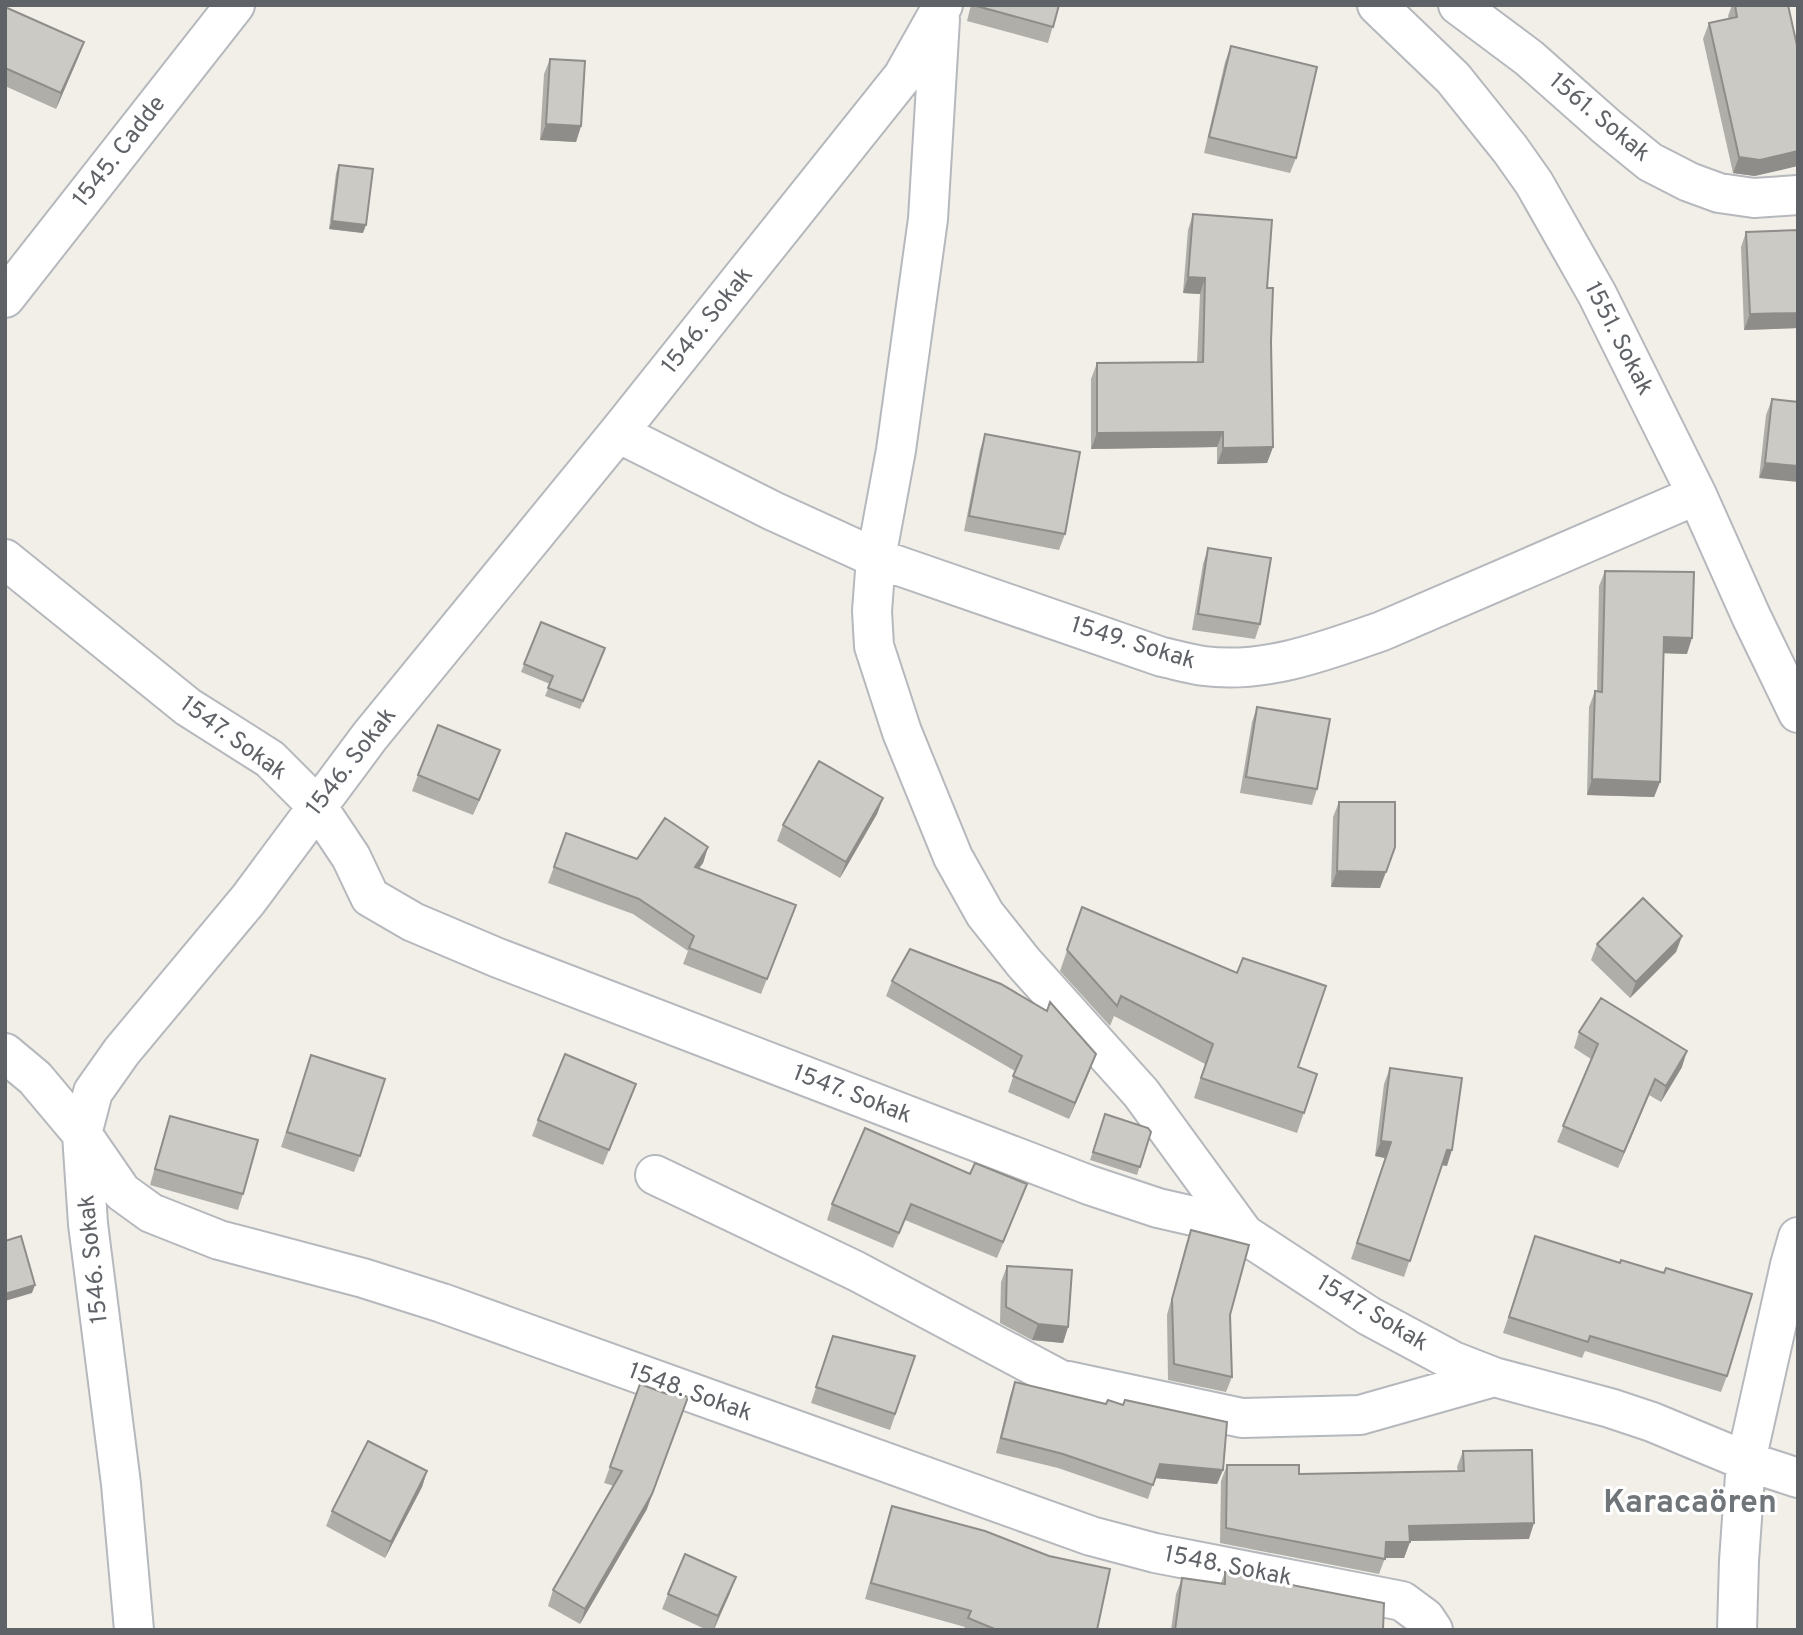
<svg xmlns="http://www.w3.org/2000/svg" width="1803" height="1635" viewBox="0 0 1803 1635" font-family="Overpass,sans-serif">
<style>
.lines{fill:none;stroke-linecap:round;stroke-linejoin:round}
.minor-casing{stroke:#b5b8bc;stroke-width:42}
.tertiary-casing{stroke:#b5b8bc;stroke-width:42}
.minor{stroke:#fff;stroke-width:38}
.tertiary{stroke:#fff;stroke-width:38}
.wall{fill:#afaea9}
.shaded-wall{fill:#8f8d8a}
.building{fill:#cccac5;stroke:#8f8d8a;stroke-width:2}
.labels{text-anchor:middle;dominant-baseline:central;stroke-width:6;stroke-linejoin:round;paint-order:stroke}
.street-label{font-size:24px;fill:#5f6368;stroke:#fff}
.district-label{font-size:32px;font-weight:bold;fill:#70757a;stroke:#fff}
</style>
<rect width="100%" height="100%" fill="#f1efe8"/>
<g class="lines">
<g class="minor-casing">
<path id="minor" d="M1377 5 1453 78 1510 149 1534 183 1597 294 1697 495 1751 616 1798 713
M1458 5 1529 58 1607 127 1650 162 1689 182 1719 193 1754 198 1798 195
M940 19 928 219 896 450 876 558 872 611 874 646 902 732 953 857 985 914 1024 963 1141 1093 1244 1234
M618 433 773 511 876 558 1162 657C1176 660 1190 664 1204 666 1265 674 1325 651 1382 631L1697 495
M5 559 188 707 270 759 317 806 351 857 370 897 413 922 498 958 1089 1185 1158 1208 1215 1221 1244 1234 1369 1316 1453 1361 1494 1377 1610 1408 1652 1422 1746 1461 1798 1478
M5 1053 35 1078 82 1134 122 1192 151 1213 219 1240 363 1278 442 1303 1091 1536 1155 1553 1402 1601 1425 1618 1433 1630
M655 1175 856 1271 1059 1379 1242 1418 1360 1415 1494 1377
M134 1630 121 1484 88 1224 82 1134 93 1092 122 1051 248 900 370 736 618 433 903 76 943 5
M1737 1630 1739 1561 1746 1461 1790 1265 1798 1237"/>
</g>
<g class="tertiary-casing">
<path id="tertiary" d="M5 298 235 5"/>
</g>
<use href="#minor" class="minor"/>
<use href="#tertiary" class="tertiary"/>
</g>
<path class="wall" d="M971 5H1059L1048 43 967 21Z
M1732 5H1788L1797 50 1755 176 1733 173 1703 39 1709 23 1729 19 1728 16Z
M5 7 78 58 56 109 5 86Z
M1231 46 1296 158 1290 173 1204 153 1225 62Z
M550 59 581 126 576 142 540 140 544 74Z
M339 165 363 233 329 229 336 173Z
M1193 214 1267 288 1271 342 1273 447 1267 463 1217 464V447L1091 449V379L1097 363 1197 362 1200 294 1183 293 1188 230Z
M1798 230V328L1744 330 1741 247 1746 232Z
M1772 399 1798 402 1759 478 1766 415Z
M985 434 1065 534 1059 550 964 531 980 450Z
M1208 548 1260 624 1255 639 1192 630 1203 564Z
M1605 571 1687 654 1663 653 1660 782 1654 797 1587 795 1589 707 1595 691H1597L1599 586Z
M541 622 605 648 580 709 545 696 550 684 521 672Z
M1257 707 1317 789 1312 805 1240 793 1252 722Z
M494 766 473 815 412 791 418 775Z
M883 798 877 814 840 878 777 841 783 825Z
M1339 802 1380 888 1331 887 1333 817Z
M566 833 637 859 708 847 703 863 699 868 796 905 761 994 683 964 688 951 633 914 548 883Z
M1082 907 1298 1067 1317 1074 1297 1133 1194 1098 1205 1064 1114 1016 1110 1026 1060 971Z
M1682 936 1676 952 1630 998 1591 960 1597 944Z
M892 981 1090 1070 1069 1119 1008 1092 1015 1071 886 996Z
M1579 1032 1682 1067 1661 1102 1649 1095 1618 1168 1557 1142 1591 1059 1574 1048Z
M311 1055 360 1156 354 1172 281 1147Z
M1390 1068 1447 1166 1442 1165 1404 1277 1351 1259 1385 1158 1375 1156 1384 1084Z
M636 1084 603 1165 532 1136 538 1120Z
M1105 1114 1151 1132 1137 1175 1090 1160Z
M170 1116 243 1194 238 1210 150 1185 165 1131Z
M1021 1200 997 1258 905 1220 893 1248 827 1220 832 1204Z
M1191 1230 1230 1315 1232 1377 1226 1392 1168 1380 1167 1315 1186 1245Z
M1535 1236 1620 1263 1664 1273 1727 1376 1721 1392 1585 1351 1582 1358 1503 1333Z
M1007 1266 1068 1327 1063 1343 1032 1340 1000 1323 1001 1282Z
M833 1336 915 1356 890 1430 811 1403Z
M1015 1382 1223 1470 1217 1484 1155 1478 1148 1499 1058 1468 996 1453 1010 1396Z
M640 1384 647 1509 580 1624 548 1606 553 1590 614 1486 604 1483Z
M1463 1451 1529 1539 1410 1541 1404 1558H1385L1379 1574 1220 1543 1221 1481 1227 1465 1299 1474 1458 1471 1457 1467Z
M427 1471 422 1487 385 1558 326 1526 332 1511Z
M892 1506 1049 1556 1097 1630H964L965 1627 865 1599 887 1522Z
M1225 1572 1383 1630H1171L1176 1594 1182 1578 1221 1583Z
M730 1593 714 1630H707L662 1609 668 1594Z"/>
<path class="shaded-wall" d="M84 42 78 58 56 109 61 93Z
M546 124 581 126 576 142 540 140Z
M1798 151V166L1755 176 1733 173 1739 157Z
M332 221 366 225 363 233 329 229Z
M1188 277 1205 278 1200 294 1183 293Z
M1798 313V328L1744 330 1750 314Z
M1223 432 1217 447 1091 449 1097 433Z
M1273 447 1267 463 1217 464 1223 448Z
M1765 463 1798 466V482L1759 478Z
M1664 637 1692 638 1687 654 1658 653Z
M500 750 494 766 473 815 479 800Z
M1592 779 1660 782 1654 797 1587 795Z
M883 798 877 814 840 878 846 862Z
M708 847 703 863 689 882 695 867Z
M1337 871 1386 872 1380 888 1331 887Z
M1682 936 1676 952 1630 998 1636 982Z
M1687 1051 1682 1067 1661 1102 1666 1086Z
M1096 1054 1090 1070 1069 1119 1075 1103Z
M1655 1079 1649 1095 1618 1168 1624 1152Z
M1381 1141 1391 1142 1385 1158 1375 1156Z
M1447 1150H1452L1447 1166 1442 1165Z
M35 1285 32 1293 5 1301V1294Z
M1038 1324 1068 1327 1063 1343 1032 1340Z
M688 1397 647 1509 580 1624 585 1609Z
M1160 1464 1223 1470 1217 1484 1155 1478Z
M427 1471 422 1487 385 1558 391 1542Z
M1534 1523 1529 1539 1404 1541 1409 1526Z
M1386 1542H1410L1404 1558H1380Z
M736 1577 730 1593 713 1630 718 1616Z"/>
<path class="building" d="M973 5H1059L1053 27Z
M1735 5H1788L1798 50V151L1760 160 1739 157 1709 23 1737 17Z
M5 7 84 42 61 93 5 68Z
M1231 46 1317 67 1296 158 1209 137Z
M550 59 585 61 581 126 546 124Z
M339 165 373 169 366 225 332 221Z
M1193 214 1272 220 1267 288H1273L1271 342 1273 447 1223 448V432L1097 433V363L1203 362 1205 278 1188 277Z
M1798 230V313L1750 314 1746 232Z
M1772 399 1798 402V466L1765 463Z
M985 434 1080 452 1065 534 969 516Z
M1208 548 1271 558 1260 624 1198 614Z
M1605 571 1694 572 1692 638 1664 637 1660 782 1592 779 1595 691 1602 692Z
M541 622 605 648 583 701 548 688 553 676 524 664Z
M1257 707 1330 719 1317 789 1246 777Z
M438 725 500 750 479 800 418 775Z
M819 761 883 798 846 862 783 825Z
M1339 802H1395V847L1386 872 1337 871Z
M665 818 708 847 695 867 796 905 767 979 689 948 694 936 639 899 554 867 566 833 637 859Z
M1643 898 1682 936 1636 982 1597 944Z
M1082 907 1237 973 1243 958 1326 986 1298 1067 1317 1074 1304 1113 1201 1078 1213 1044 1121 996 1117 1006 1067 950Z
M910 949 1001 984 1047 1011 1050 1002 1096 1054 1075 1103 1013 1076 1022 1056 892 981Z
M1601 998 1687 1051 1666 1086 1655 1079 1624 1152 1563 1126 1598 1044 1579 1032Z
M565 1054 636 1084 609 1150 538 1120Z
M311 1055 385 1079 360 1156 287 1132Z
M1390 1068 1462 1078 1452 1150H1447L1410 1261 1357 1243 1391 1142 1381 1141Z
M1105 1114 1148 1128 1151 1132 1140 1167 1093 1152Z
M170 1116 258 1140 243 1194 155 1169Z
M865 1128 970 1174 975 1163 1027 1184 1003 1242 911 1204 899 1233 832 1204Z
M1191 1230 1249 1245 1230 1315 1232 1377 1174 1364 1172 1299Z
M21 1236 35 1285 5 1294V1241Z
M1535 1236 1620 1263 1621 1260 1664 1273 1666 1268 1752 1294 1727 1376 1590 1336 1588 1342 1509 1317Z
M1007 1266 1072 1270 1068 1327 1038 1324 1006 1307Z
M833 1336 915 1356 895 1414 816 1387Z
M1015 1382 1106 1404 1108 1400 1123 1405 1125 1400 1227 1422 1223 1470 1160 1464 1153 1485 1063 1454 1001 1438Z
M640 1384 667 1394 669 1390 688 1397 652 1494 585 1609 553 1590 622 1471 610 1467Z
M368 1441 427 1471 391 1542 332 1511Z
M1532 1450 1534 1523 1409 1526 1410 1542H1386L1385 1559 1226 1528 1227 1465H1299V1474L1464 1471 1463 1451Z
M892 1506 985 1531 1049 1556 1110 1569 1097 1630H997L968 1618 971 1611 871 1583Z
M685 1554 736 1577 718 1616 668 1594Z
M1225 1572 1384 1603 1383 1630H1175L1182 1578 1225 1584Z"/>
<g class="labels">
<g class="street-label">
<text transform="translate(1599 118) rotate(40)">1561. Sokak</text>
<text transform="translate(120 152) rotate(-52)">1545. Cadde</text>
<text transform="translate(708 321) rotate(-51)">1546. Sokak</text>
<text transform="translate(1618 339) rotate(63)">1551. Sokak</text>
<text transform="translate(1133 644) rotate(17)">1549. Sokak</text>
<text transform="translate(233 739) rotate(36)">1547. Sokak</text>
<text transform="translate(352 762) rotate(-52)">1546. Sokak</text>
<text transform="translate(852 1095) rotate(21)">1547. Sokak</text>
<text transform="translate(94 1259) rotate(-96)">1546. Sokak</text>
<text transform="translate(1372 1314) rotate(31)">1547. Sokak</text>
<text transform="translate(690 1393) rotate(20)">1548. Sokak</text>
<text transform="translate(1228 1567) rotate(11)">1548. Sokak</text>
</g>
<g class="district-label">
<text x="1690" y="1504">Karacaören</text>
</g>
</g>
<rect width="1803" height="1635" fill="none" stroke="#5f6368" stroke-width="14"/>
</svg>
